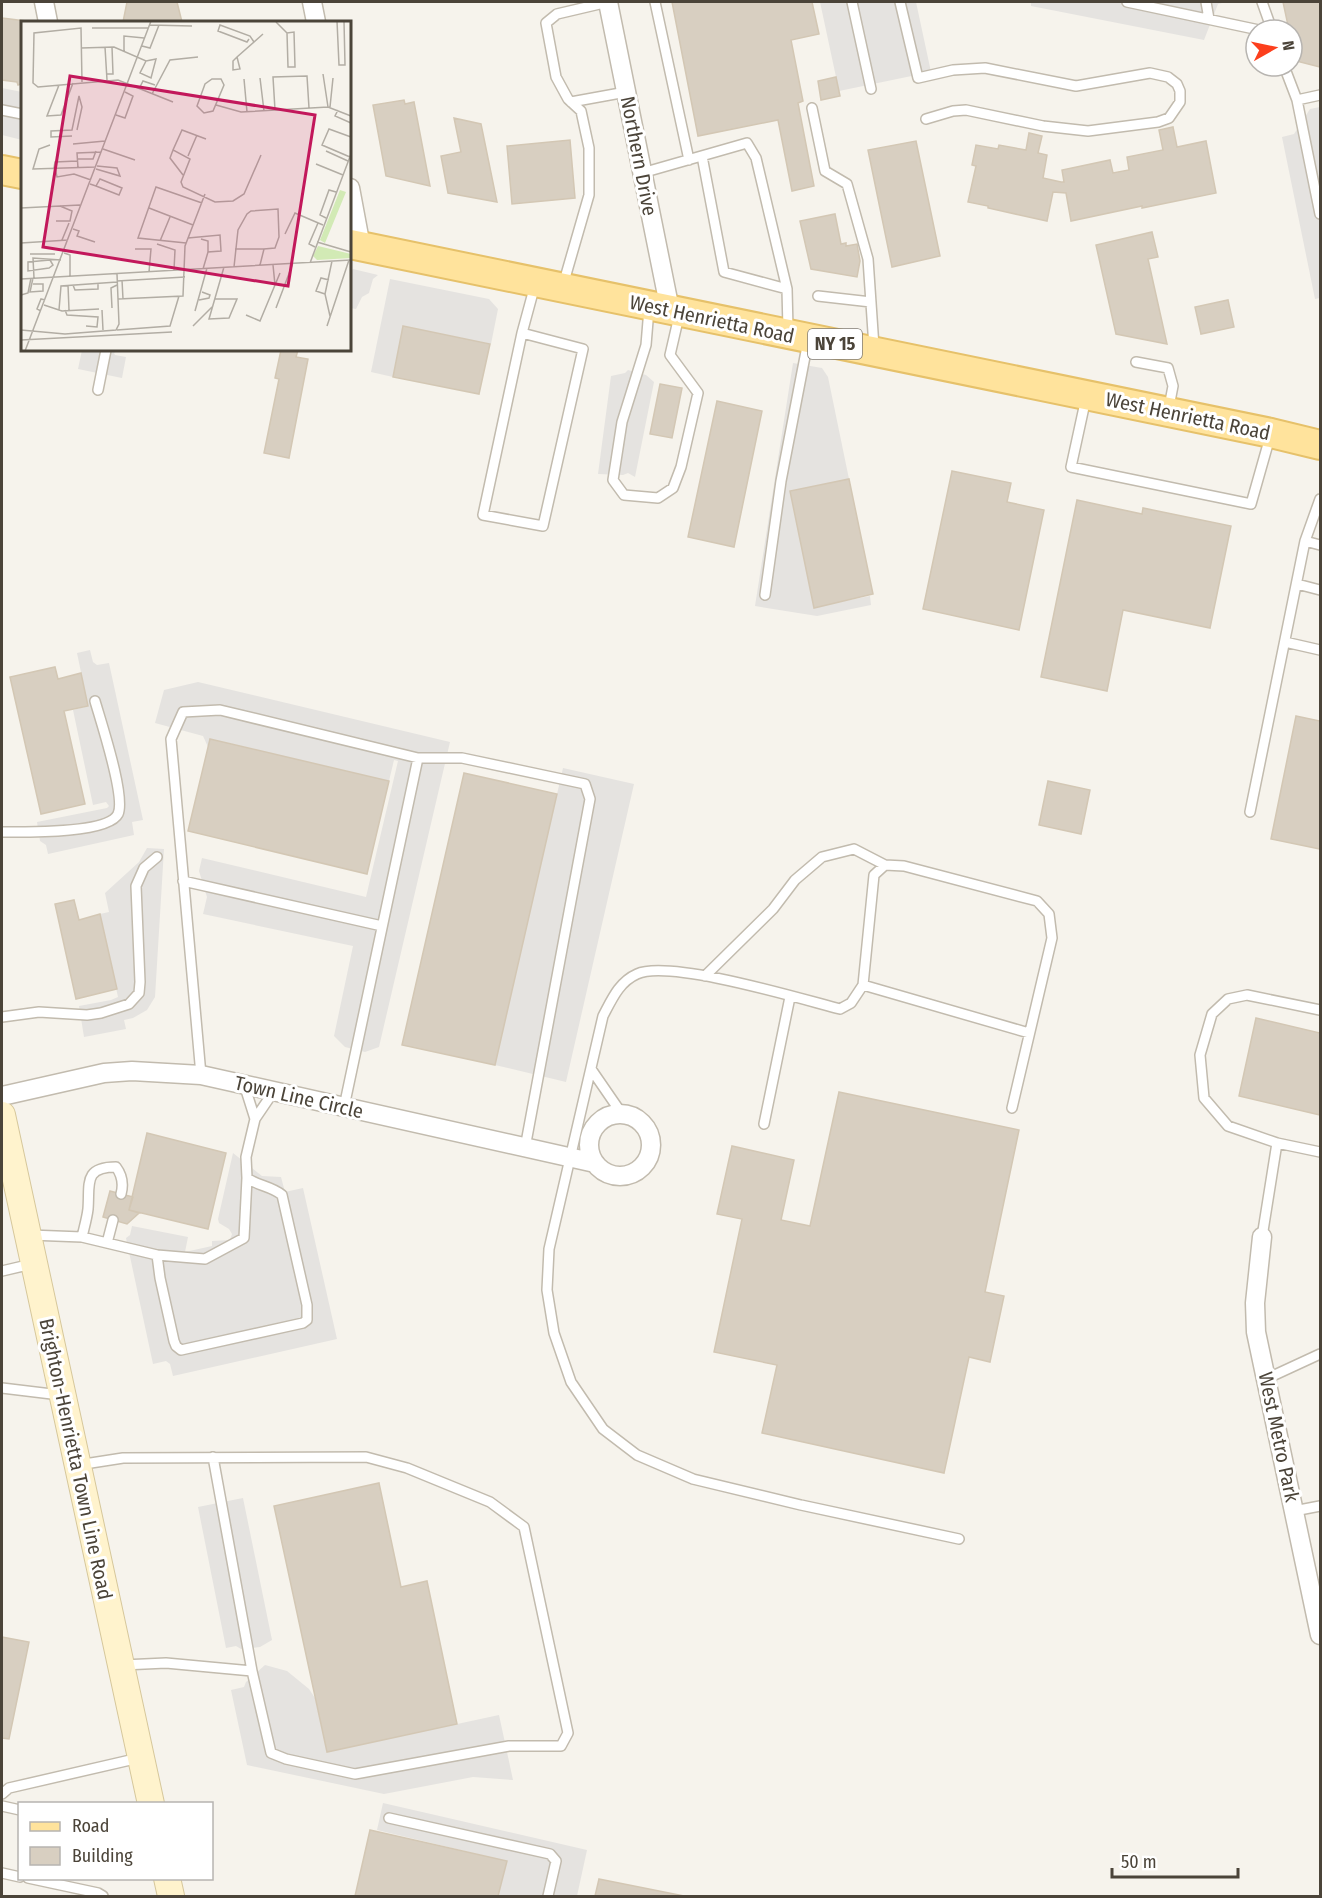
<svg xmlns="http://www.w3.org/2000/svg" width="1322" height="1898" viewBox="0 0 1322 1898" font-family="'Fira Sans Condensed',sans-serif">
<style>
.parking{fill:#e5e3e0}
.building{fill:#d8cfc1;stroke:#d3c7b4;stroke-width:1.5}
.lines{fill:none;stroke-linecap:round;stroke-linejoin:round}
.lane-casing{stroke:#c2bbae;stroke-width:12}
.street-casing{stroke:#c2bbae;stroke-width:21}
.secondary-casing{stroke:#d6c79b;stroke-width:28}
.primary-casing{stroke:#e6c16a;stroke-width:32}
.lane{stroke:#fff;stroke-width:9}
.street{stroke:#fff;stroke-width:18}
.secondary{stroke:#fff3cd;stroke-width:26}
.primary{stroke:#ffe39c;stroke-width:28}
.labels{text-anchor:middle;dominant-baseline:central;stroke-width:6;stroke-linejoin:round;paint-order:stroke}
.shield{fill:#fff;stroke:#817c74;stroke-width:1.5}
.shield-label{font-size:18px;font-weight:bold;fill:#4b4439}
.street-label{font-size:20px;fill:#4b4439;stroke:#fff}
.inset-road{fill:none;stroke:#b2ada4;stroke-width:1.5}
.view{fill:#c2185b;fill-opacity:0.15;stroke:#c2185b;stroke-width:3}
.inset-edge{fill:none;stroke:#4b4439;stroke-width:3}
</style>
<rect width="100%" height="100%" fill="#f6f3ec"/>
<path class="parking" d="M820 2H916L931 72 839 91Z
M1031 2H1226L1218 4 1204 40 1031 6Z
M2 88 22 92V140L2 135Z
M1320 107V298L1315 299 1282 137 1294 134 1310 109Z
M353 269 378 275 373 279 369 293 362 297 356 309 350 308V272Z
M390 279 489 299 498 309 491 344 403 326 393 377 371 372Z
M82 350H128L127 352 118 350 114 353 115 355 126 357 122 378 78 369Z
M793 363 822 368 828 377 849 479 790 491 814 607 870 596 871 605 817 616 755 606Z
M628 370 646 375 654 382 635 477 628 473 623 475 598 474 611 376 625 373Z
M90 650 93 662 97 665 109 663 143 820 132 822 134 835 48 854 46 845 40 841 37 822 107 808 109 806 106 802 93 805 73 710 88 706 77 653Z
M198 682 450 742 379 1047 365 1052 345 1047 334 1036 353 946 203 914 207 897 199 871 202 858 366 897 398 761 394 760 389 781 211 739 208 747 203 736 155 723 164 690Z
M563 768 634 784 566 1082 495 1065Z
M147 848 164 849 155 997 147 1010 133 1018 124 1020 126 1029 84 1037 79 1006 111 1000 118 997 100 914 109 912 105 893 139 862Z
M233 1153 262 1176 281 1177 285 1192 303 1188 337 1339 173 1376 170 1364 166 1361 153 1364 126 1238 130 1235 132 1226 188 1237 185 1252 212 1246V1241L230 1240 232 1234 229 1229 219 1223 218 1219Z
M243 1498 272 1640 260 1647 241 1649 236 1646 226 1648 198 1507Z
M265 1665 287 1671 309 1689 315 1698 327 1752 499 1715 513 1780 473 1777 384 1794 247 1765 231 1690 244 1687 246 1682Z
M383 1803 587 1850 577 1896H498L506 1861 377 1830Z"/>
<path class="building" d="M127 2H177L182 22H123Z
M672 2H812L819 34 791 40 803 101 798 103 814 186 792 191 778 120 698 136Z
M1283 2H1320V67L1296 61 1292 43V30H1289Z
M2 18 26 21 22 22V86L21 84 18 85 17 82 2 80Z
M836 77 840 96 821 100 818 81Z
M404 100 405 104 414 102 430 186 386 176 373 105Z
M454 118 481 124 497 202 448 193 441 156 461 152Z
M1173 127 1177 147 1206 141 1216 193 1142 208V206L1071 221 1066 193 1053 192 1047 221 988 208V206L968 202 976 166 972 165 976 145 998 149 999 145 1026 150 1029 133 1042 136 1038 153 1047 155 1043 178 1061 182H1064L1062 170 1110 160 1113 173 1129 170 1127 157 1163 150 1159 130Z
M570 140 575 198 512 204 507 146Z
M916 141 940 256 892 267 868 150Z
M835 214 841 244 846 243V246L857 244 860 261 857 277 811 269 800 221Z
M1152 232 1158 257 1148 259 1167 344 1116 334 1096 245Z
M1228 300 1234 327 1201 334 1195 307Z
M403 326 490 344 479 394 393 377Z
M281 350H298L296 357 308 359 289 458 264 453 279 379 275 378Z
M660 384 682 388 672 438 650 434Z
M717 401 762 411 734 547 688 537Z
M952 471 1011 483 1007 502 1044 510 1019 630 923 609Z
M849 479 873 594 814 608 790 491Z
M1077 500 1142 514 1143 508 1231 526 1210 628 1123 610 1107 691 1041 677Z
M55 667 58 679 81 673 88 706 64 711 85 804 41 814 10 677Z
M1296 716 1320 721V849L1271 839Z
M210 739 389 781 367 874 188 831Z
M464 773 557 794 495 1065 402 1045Z
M1048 781 1090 790 1081 834 1039 825Z
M74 900 79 920 100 914 117 989 76 999 55 904Z
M1256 1018 1320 1033V1115L1239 1096Z
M839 1092 1019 1130 985 1292 1004 1296 990 1362 969 1357 944 1473 762 1433 777 1365 714 1352 742 1219 717 1214 732 1146 794 1160 781 1220 810 1226Z
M147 1133 226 1153 208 1229 129 1210Z
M110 1191 133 1197 129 1210 139 1213 127 1224 103 1217Z
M379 1483 401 1587 427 1581 457 1724 327 1752 274 1506Z
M2 1637 29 1642 9 1739 2 1738Z
M370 1830 507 1861 498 1896H355Z
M599 1879 684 1896H595Z"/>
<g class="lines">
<g class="lane-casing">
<path id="lane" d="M655 2 689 160
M852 2 871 89
M900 2 918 78 953 70 985 68 1076 86 1150 73 1168 77 1177 84 1180 91V102L1169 118 1158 122 1088 131 1043 126 966 110 953 111 926 119
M1127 2 1259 30
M1206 2 1209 19
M1262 2 1272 30
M1284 66 1297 100 1320 214
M1297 100 1320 95
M571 102 626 92
M812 108 825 171 847 184 868 259 874 347
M2 110 22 114
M702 156 724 272 787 289
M642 173 747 143 756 158 787 289 788 329
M563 285 589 195V148L581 111 568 99 556 77 546 23 557 14 608 2
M818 296 871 302
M649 309 646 345 622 422 613 480 624 495 658 498 673 488 681 467 698 393 670 355 679 316
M522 333 583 349 543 526 483 515 522 333 535 285
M1136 362 1168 368 1173 386 1169 407
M98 390 106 350
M1086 398 1071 467 1251 504 1270 437
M1305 541 1320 545
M1297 584 1320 590
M765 595 781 481 808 341
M1285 642 1320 650
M1250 812 1305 541 1320 499
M2 832C22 832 108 834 118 814 126 797 101 722 95 701
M183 881 382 926
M705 976 773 909 795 880 822 857 854 849 885 865
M863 985 1029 1033
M1320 1010 1247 995 1228 999 1212 1014 1200 1055 1204 1098 1228 1126 1277 1143 1320 1152
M2 1017 39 1012 87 1015 101 1013 129 1004 139 993 140 982 136 886 144 868 157 857
M591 1069 622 1114
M201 1075 171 739 183 712 220 710 418 758H462L585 784 590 799 525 1148
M244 1084 255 1119
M344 1107 418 758
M764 1124 790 997
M30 1235 82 1237 157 1255 160 1278 174 1341 176 1346 181 1350 303 1323 307 1320V1305L282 1195C271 1186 258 1186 247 1178L246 1157 255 1119 274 1091
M82 1237C84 1228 87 1218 88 1209 90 1184 83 1167 116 1167 122 1175 124 1183 121 1194
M1262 1237 1277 1143
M107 1243 113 1220
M157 1255 205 1259 244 1238 247 1178
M2 1271 32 1264
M1266 1379 1320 1354
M2 1388 60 1395
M213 1457 252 1671
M78 1465 123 1458 366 1457 407 1468 490 1502 524 1527 568 1733 561 1746H509L355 1774 286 1759 271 1753 252 1671 166 1663 123 1665
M1294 1511 1320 1506
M959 1539 801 1505 693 1479 637 1455 603 1429 571 1382 554 1333 547 1290 549 1249 603 1016C612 999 619 982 637 974 669 959 801 999 840 1009L851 1003 863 985 874 875 885 865 904 866 1037 901 1049 914 1052 938 1012 1108
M2 1794 9 1788 139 1758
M2 1806 20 1810
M389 1818 550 1854 556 1861 548 1896
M2 1873 20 1877
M28 1878 98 1893 103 1896"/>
</g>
<g class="street-casing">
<path id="street" d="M44 2 48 22
M312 2 316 22
M608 2 670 310
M350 188 361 247
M2 1096 104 1073 132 1071 201 1075 595 1163
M589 1145a31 31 0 1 1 62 0a31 31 0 1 1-62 0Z
M1262 1237 1255 1303 1256 1332 1320 1635"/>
</g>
<g class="secondary-casing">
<path id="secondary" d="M2 1115 151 1804
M167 1878 171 1896"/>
</g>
<g class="primary-casing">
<path id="primary" d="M2 170 22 174
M350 244 1271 433 1320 445"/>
</g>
<use href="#lane" class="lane"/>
<use href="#street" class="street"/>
<use href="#secondary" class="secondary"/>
<use href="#primary" class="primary"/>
</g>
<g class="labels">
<rect class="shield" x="808" y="329" width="54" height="30" rx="4.5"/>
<g class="shield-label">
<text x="835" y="344">NY 15</text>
</g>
<g class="street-label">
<text transform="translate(639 156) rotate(79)">Northern Drive</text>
<text transform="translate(712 319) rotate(12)">West Henrietta Road</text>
<text transform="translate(1188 416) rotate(12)">West Henrietta Road</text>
<text transform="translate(299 1097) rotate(13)">Town Line Circle</text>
<text transform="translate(1279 1437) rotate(78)">West Metro Park</text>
<text transform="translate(76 1459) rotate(78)">Brighton-Henrietta Town Line Road</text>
</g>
</g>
<g transform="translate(21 21)">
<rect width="330" height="330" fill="#f6f3ec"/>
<path d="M319 169 325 171 304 222 299 219ZM297 225 330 233V237L296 239 292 235Z" fill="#d2eab5"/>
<path class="inset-road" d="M316 0 318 44H324L323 0M255 1 266 12 273 11 274 46H267L266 12M129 4 171 5M71 7H127M228 18 226 21 197 10 199 4 229 15 233 21M121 25 129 27 138 4M84 26 86 59M60 27 93 26 125 40 135 38 130 57 119 52 125 40M103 30V15L123 17M216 36 219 48 212 49V40L216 36 242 13M86 53H92L91 26M302 53 307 86M239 57 243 90M191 58H200L203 64 192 90 183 92 176 85 184 63ZM223 58 226 91M61 61 60 7 13 12 12 62 17 66 97 59 152 81M38 64 26 95 40 94 52 62M118 68 122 60 134 64M131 73 149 39 177 36M195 84 220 91 307 86 330 95M309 86 312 57M254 89 252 56 286 55 288 87M317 89 314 95 330 102M95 94 104 97 112 75 104 71M51 115 30 116V110L51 109 58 75 61 86 56 109M185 118 161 109 152 129 169 138 160 161 162 166 194 181 212 180 223 173 240 134M52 123 84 120M29 124 18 128 12 148 75 146M82 128 114 139M152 129 149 137 162 154M305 130 327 140M167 135 176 114M329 136 301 124 308 108 330 116M56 138H72L75 130M295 143 322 154M33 147 34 141 56 140M34 147 36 156 53 153 70 159M57 147 56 132 80 131M75 148 99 155 96 147 76 145M69 163 75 165 98 174 101 167 79 158 75 165M0 187 59 184M128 187 172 204M305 197 299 194 308 169 315 171M35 200H49L51 190 39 185M52 208 58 210 56 215 74 221M264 213 274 192 302 204M167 217 199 214 200 230 187 231 182 248M180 218 187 220V231M41 219 48 202M139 220 149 196M296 221 330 231M0 222 47 219M165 222 117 217 135 166 181 182M136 223 154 229 153 249M294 226 288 223 297 202M114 228H130L128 251M214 228H243M43 232 49 234V255M9 233H34M29 239 32 244 28 247 7 250V241ZM289 242 330 133M252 244 254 264M213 246 217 209 226 193 230 190 257 188 258 216 254 227 243 228 239 244M13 257 12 237 40 239M0 258 330 239M101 259 102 278M96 260 164 256M12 263H22V270L9 271 12 257M47 264 48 289M52 264 54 269 77 268V263M304 273 295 270 300 257 308 259M0 274 7 272 10 257M97 278 162 275 164 225 184 173M194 278H216L208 297 188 298 203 246M178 279 188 277 189 274 181 271M23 284 41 290 78 288M91 287 90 267 96 264M255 287 272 242M38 289 40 265 96 261M44 289 46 294 77 296 76 306 65 305M81 289 82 309M20 290 16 288 20 278 24 279M174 290 186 247M225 294 239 300 259 252M309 295 304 273 311 240M172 305 191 286M306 305 328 239M0 309 44 313 95 309 98 303 96 253M96 309 149 305 158 275M0 319 151 311M4 330 130 0"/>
<path class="view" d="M49 55 294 94 267 265 22 226Z"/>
<rect width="330" height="330" class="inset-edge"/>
</g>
<rect width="1322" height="1898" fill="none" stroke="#4b4439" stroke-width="6"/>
<rect x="18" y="1802" width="195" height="78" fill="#ffffff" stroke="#b7b4b0" stroke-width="1.5"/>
<rect x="30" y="1822" width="30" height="9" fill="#ffe39c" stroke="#b7b4b0" stroke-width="1.5"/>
<text x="72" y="1832" font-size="18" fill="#4b4439">Road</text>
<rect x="30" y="1847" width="30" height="18" fill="#d8cfc1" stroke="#b7b4b0" stroke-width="1.5"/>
<text x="72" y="1862" font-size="18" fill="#4b4439">Building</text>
<g transform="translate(1274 48) rotate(81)"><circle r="28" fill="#ffffff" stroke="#b7b4b0" stroke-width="1.5"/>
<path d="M0-4.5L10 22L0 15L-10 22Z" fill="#fc3f1d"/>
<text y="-9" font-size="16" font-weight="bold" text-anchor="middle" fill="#4b4439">N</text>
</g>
<path d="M1112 1868v9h126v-9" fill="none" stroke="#4b4439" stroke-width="3"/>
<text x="1121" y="1868" font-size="18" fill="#4b4439" stroke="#ffffff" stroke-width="4.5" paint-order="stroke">50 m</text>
</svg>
